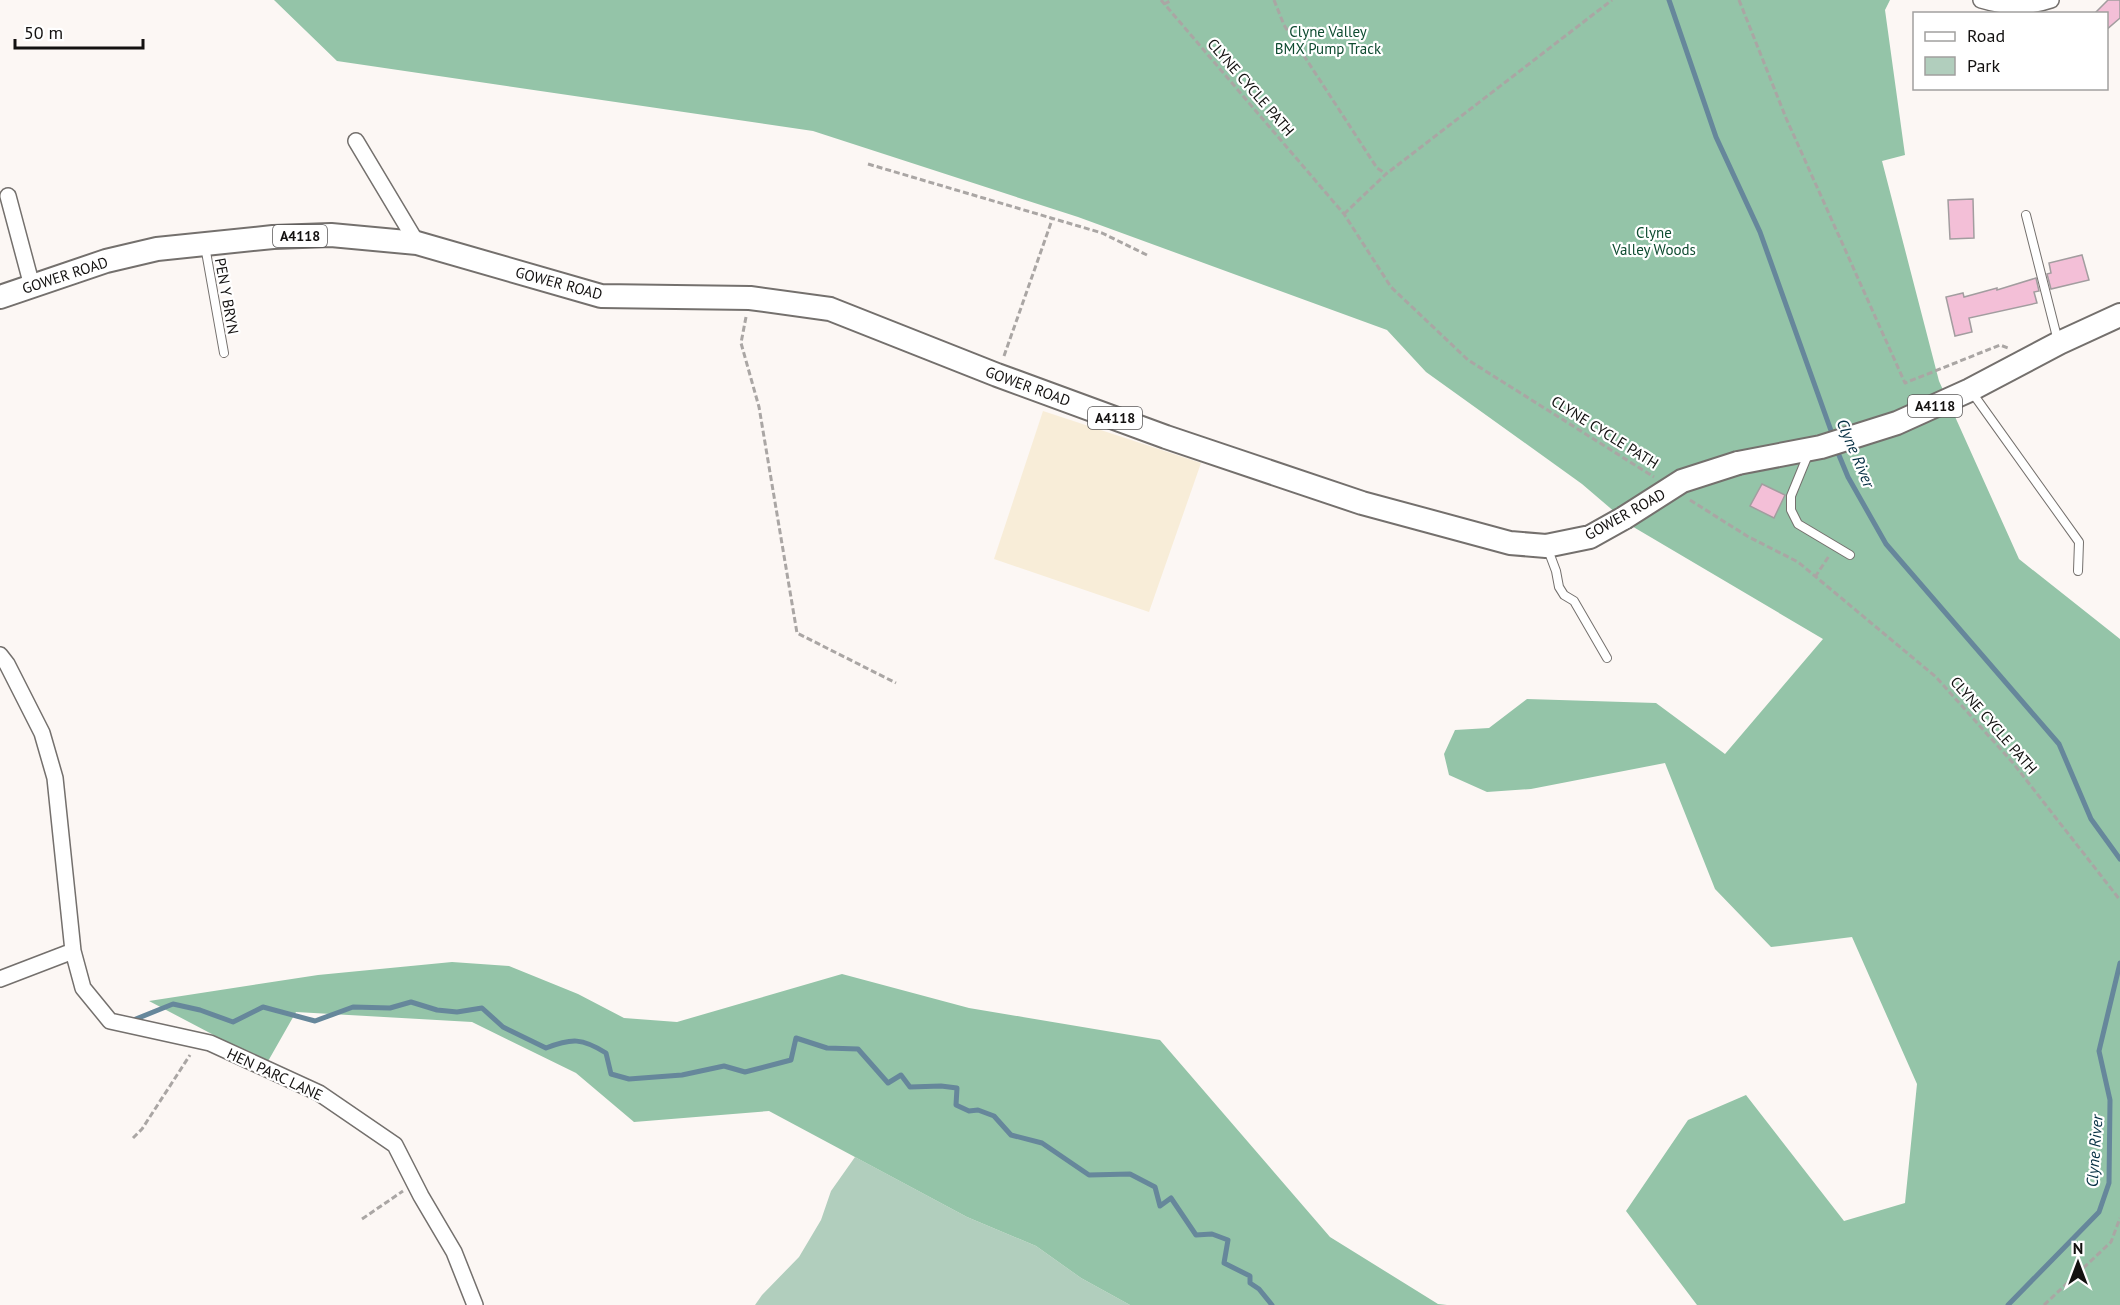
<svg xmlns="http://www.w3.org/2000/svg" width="2120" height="1305" viewBox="0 0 2120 1305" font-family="'PT Sans',sans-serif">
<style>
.education{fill:#f8edd8}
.green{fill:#b1cebd}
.forest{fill:#94c4a8}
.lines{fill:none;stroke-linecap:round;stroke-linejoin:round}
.stream{stroke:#66879b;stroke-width:5}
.building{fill:#f3bfd7;stroke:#a29d9f;stroke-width:1.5}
.lane-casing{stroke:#74706d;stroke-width:10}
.street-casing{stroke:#74706d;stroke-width:18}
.primary-casing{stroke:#74706d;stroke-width:26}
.path{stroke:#aaa6a4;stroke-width:3;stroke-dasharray:6 3;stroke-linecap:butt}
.lane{stroke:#fff;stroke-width:8}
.street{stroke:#fff;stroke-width:15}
.primary{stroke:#fff;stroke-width:22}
.primary-bridge-casing{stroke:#74706d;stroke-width:26;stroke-linecap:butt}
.primary-bridge{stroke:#fff;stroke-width:22}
.labels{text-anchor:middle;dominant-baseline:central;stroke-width:4.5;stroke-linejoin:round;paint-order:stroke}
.shield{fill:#fff;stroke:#5a5858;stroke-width:1.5}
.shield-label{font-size:14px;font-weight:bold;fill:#131110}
.park-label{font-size:15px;fill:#0e4b30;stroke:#fff}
.street-label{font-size:15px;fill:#131110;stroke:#fff}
.water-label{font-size:16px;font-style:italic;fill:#052f43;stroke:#fff}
</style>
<rect width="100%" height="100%" fill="#fcf7f4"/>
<path class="education" d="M1043 411 1201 463 1149 612 994 559Z"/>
<path class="green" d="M855 1157 967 1217 1036 1246 1081 1278 1130 1305H755L762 1295 799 1257 821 1220 831 1191Z"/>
<path class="forest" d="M274 0H1890L1885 10 1905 155 1882 161 1939 381 2019 559 2120 639V1305H1697L1626 1211 1688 1120 1746 1095 1844 1221 1905 1203 1917 1084 1852 937 1771 947 1715 889 1665 763 1531 789 1487 792 1449 775 1444 754 1455 730 1489 728 1527 699 1656 703 1725 754 1823 639 1630 525 1582 484 1426 372 1387 330 1078 217 813 131 337 61Z
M452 962 509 966 578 994 624 1018 677 1022 842 974 969 1008 1160 1040 1330 1237 1438 1304 1447 1305H1130L1081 1278 1036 1246 967 1217 769 1111 634 1122 576 1073 472 1022 296 1012 267 1063 149 1001 318 975Z"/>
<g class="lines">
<path class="stream" d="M1669 0 1716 137 1760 232 1834 439
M1836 448 1848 477 1886 544 2059 744 2091 819 2120 859
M131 1021 173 1004 200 1010 233 1022 263 1007 315 1021 353 1007 390 1008 411 1002 437 1010 457 1012 482 1008 503 1027 546 1048C572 1038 582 1038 606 1053L611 1074 629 1079 682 1075 724 1066 745 1072 791 1060 796 1038 827 1048 858 1049 888 1083 901 1075 910 1087 941 1086 957 1088 956 1105 969 1111 978 1110 994 1116 1011 1135 1042 1143 1089 1175 1130 1174 1155 1187 1160 1206 1171 1198 1196 1235 1212 1234 1228 1240 1224 1263 1250 1276V1283L1259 1289 1272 1305
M2008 1305 2099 1212 2109 1183 2110 1100 2099 1051 2120 963"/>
</g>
<path class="building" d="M2108 0H2120V18L2106 30V14H2094Z
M1973 199 1974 238 1950 239 1948 200Z
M2082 255 2089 280 2051 289 2047 274 2051 273 2049 263Z
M2036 278 2039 291 2034 292 2037 303 1969 318 1972 332 1955 336 1946 297 1963 293 1964 297 1997 288V290Z
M1762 484 1785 495 1774 518 1750 506Z"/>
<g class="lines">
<g class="lane-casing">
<path id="lane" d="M2026 215 2058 341
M205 246 224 353
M1971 391 2079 542 2078 571
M1810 455 1807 457 1791 496V510L1798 524 1850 555
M1547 547 1556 571 1559 587 1564 595 1574 601 1607 658"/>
</g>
<g class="street-casing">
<path id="street" d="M1981 0C2004 7 2028 8 2051 0
M356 141 417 243
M8 196 32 286
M0 655 7 664 42 733 55 778 73 951 83 988 110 1021 210 1043 319 1093 395 1145 421 1196 454 1252 475 1305
M0 979 73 951"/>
</g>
<g class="primary-casing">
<path id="primary" d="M0 297 106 261 157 249 273 237 331 235 417 243 601 296 750 298 830 309 997 375 1166 437 1362 503 1510 543 1546 546 1590 537 1624 518
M1738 463 1821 447 1897 423 1970 390 2059 343 2120 315"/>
</g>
<path class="path" d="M1161 0 1344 214 1391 287 1468 360 1654 477
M1274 0 1284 25 1377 168 1386 174
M1739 0 1786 118 1905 383 2000 345 2008 348
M1164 4 1172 0
M868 164 1102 233 1147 255
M1344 214 1386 174 1612 0
M746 317 741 343 759 407 797 633 896 683
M1004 356 1052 220
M1690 500 1747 536 1798 562 1936 677 2013 763 2120 900
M1815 577 1829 556
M133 1138 142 1129 190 1055
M362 1219 403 1191
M2044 1305 2111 1242 2120 1218"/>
<use href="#lane" class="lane"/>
<use href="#street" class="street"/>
<use href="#primary" class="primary"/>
<g class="primary-bridge-casing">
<path id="primary-bridge" d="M1624 518 1682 481 1738 463"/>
</g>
<use href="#primary-bridge" class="primary-bridge"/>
</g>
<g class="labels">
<g class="shield">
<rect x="273" y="225" width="54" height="22" rx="4.5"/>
<rect x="1908" y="395" width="54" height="22" rx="4.5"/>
<rect x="1088" y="407" width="54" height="22" rx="4.5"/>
</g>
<g class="shield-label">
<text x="300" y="236">A4118</text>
<text x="1935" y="406">A4118</text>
<text x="1115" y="418">A4118</text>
</g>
<g class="park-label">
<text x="1328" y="31">Clyne Valley<tspan x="1328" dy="17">BMX Pump Track</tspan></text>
<text x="1654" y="232">Clyne<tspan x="1654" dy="17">Valley Woods</tspan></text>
</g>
<g class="street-label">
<text transform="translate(1251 87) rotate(49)">CLYNE CYCLE PATH</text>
<text transform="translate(65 275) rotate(-18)">GOWER ROAD</text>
<text transform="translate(559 283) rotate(15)">GOWER ROAD</text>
<text transform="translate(227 296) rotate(80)">PEN Y BRYN</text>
<text transform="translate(1028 386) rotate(20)">GOWER ROAD</text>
<text transform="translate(1605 432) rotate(32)">CLYNE CYCLE PATH</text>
<text transform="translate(1625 514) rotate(-29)">GOWER ROAD</text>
<text transform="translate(1994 725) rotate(49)">CLYNE CYCLE PATH</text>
<text transform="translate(275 1074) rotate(25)">HEN PARC LANE</text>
</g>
<g class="water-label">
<text transform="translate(1856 453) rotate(67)">Clyne River</text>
<text transform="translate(2094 1151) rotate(-86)">Clyne River</text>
</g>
</g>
<rect x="1913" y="12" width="195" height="78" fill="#ffffff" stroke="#a1a09f" stroke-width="1.5"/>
<rect x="1925" y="32" width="30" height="9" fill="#ffffff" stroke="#a1a09f" stroke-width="1.5"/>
<text x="1967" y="42" font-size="18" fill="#131110">Road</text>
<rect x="1925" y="57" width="30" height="18" fill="#b1cebd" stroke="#a1a09f" stroke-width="1.5"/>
<text x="1967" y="72" font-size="18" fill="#131110">Park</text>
<g transform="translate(2078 1263)" stroke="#ffffff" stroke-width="4.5" paint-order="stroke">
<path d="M0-4.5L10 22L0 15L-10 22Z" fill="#131110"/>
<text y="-9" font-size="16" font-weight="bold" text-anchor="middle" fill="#131110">N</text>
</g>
<path d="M15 39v9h128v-9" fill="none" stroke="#131110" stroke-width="3"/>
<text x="24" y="39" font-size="18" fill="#131110" stroke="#ffffff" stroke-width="4.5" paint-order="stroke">50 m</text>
</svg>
